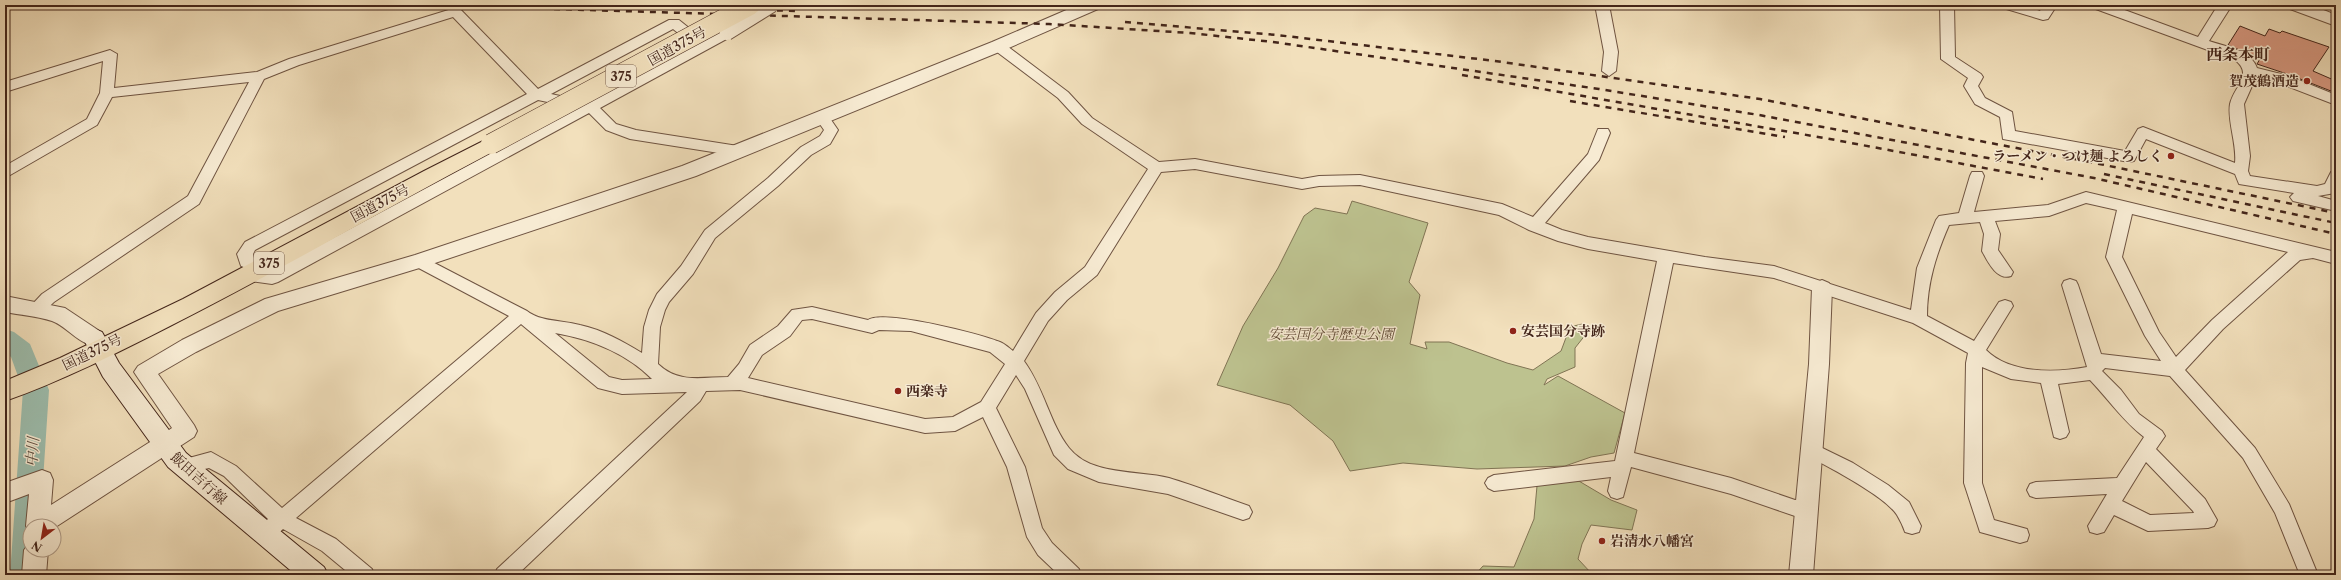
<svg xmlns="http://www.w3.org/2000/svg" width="2341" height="580" viewBox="0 0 2341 580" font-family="'Libre Caslon Text','Noto Serif JP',serif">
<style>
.green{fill:#bdc28f;stroke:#807454}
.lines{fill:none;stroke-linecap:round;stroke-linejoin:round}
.river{fill:#9cbdad;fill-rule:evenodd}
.building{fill:#d89981;stroke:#43251a}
.minor-casing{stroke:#6f5442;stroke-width:2}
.tertiary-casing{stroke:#6f5442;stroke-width:2}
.secondary-casing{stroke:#43251a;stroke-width:2}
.trunk-casing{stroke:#43251a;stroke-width:2}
.minor{fill:#f7ebd3;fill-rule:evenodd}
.tertiary{fill:#f7ebd3;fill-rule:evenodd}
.secondary{fill:#f7ebd3;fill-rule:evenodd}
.trunk{fill:#f2e0bc;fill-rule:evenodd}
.rail{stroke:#43251a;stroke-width:2.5;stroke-dasharray:6 6;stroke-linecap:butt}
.minor-bridge-casing{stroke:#6f5442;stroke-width:16;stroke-linecap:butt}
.trunk-bridge-casing{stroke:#43251a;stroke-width:21;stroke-linecap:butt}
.minor-bridge{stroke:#f7ebd3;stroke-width:14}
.trunk-bridge{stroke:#f2e0bc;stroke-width:20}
.poi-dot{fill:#8f2418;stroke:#f7ebd3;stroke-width:1.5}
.labels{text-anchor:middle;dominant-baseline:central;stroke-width:3;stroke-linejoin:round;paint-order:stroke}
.shield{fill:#f7ebd3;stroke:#796052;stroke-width:1}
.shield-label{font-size:13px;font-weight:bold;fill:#43251a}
.street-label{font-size:14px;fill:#43251a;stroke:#f7ebd3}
.poi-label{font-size:14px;font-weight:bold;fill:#43251a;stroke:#f7ebd3;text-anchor:start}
.park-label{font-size:14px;font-style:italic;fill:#624c37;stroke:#f7ebd3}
.water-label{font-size:15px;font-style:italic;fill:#594b3f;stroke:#f7ebd3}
.quarter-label{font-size:16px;font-weight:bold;fill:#43251a;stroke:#f7ebd3}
</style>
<rect width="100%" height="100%" fill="#f2e0bc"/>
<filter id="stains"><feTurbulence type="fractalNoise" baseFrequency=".005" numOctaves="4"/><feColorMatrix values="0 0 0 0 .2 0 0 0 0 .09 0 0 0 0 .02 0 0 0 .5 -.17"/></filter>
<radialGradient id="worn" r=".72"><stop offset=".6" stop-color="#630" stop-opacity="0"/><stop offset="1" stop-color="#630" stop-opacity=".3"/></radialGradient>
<path class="green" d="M1352 201 1428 223 1409 282 1420 295 1410 344 1427 349 1425 342H1449L1507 363 1533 370 1561 351 1570 327 1582 324 1586 334 1575 348V367L1547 379 1544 385 1558 376 1625 413 1614 453 1591 457 1565 466 1477 469 1403 463 1350 471 1333 441 1290 405 1217 385 1243 326 1278 268 1304 216 1315 208 1347 214Z
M1567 474 1611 500 1637 510 1632 530 1591 525 1582 544 1578 559 1592 574 1618 573 1622 575H1475L1483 566 1514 567 1534 519 1538 475Z"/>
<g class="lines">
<path class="river" d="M5 329 14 332 30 344 49 390 40 526H30V550H39L38 575H10L23 390 11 357 5 353Z"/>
</g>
<path class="building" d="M2240 26 2265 36 2269 29 2280 33 2282 31 2329 47 2313 71 2336 81V93L2290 75 2257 64 2260 59 2228 45Z"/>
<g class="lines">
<g class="minor-casing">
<path id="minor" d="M1598 5H1612L1610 10 1618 52 1616 71 1609 76 1602 71 1604 52 1596 10Z
M1940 5H1954L1955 57 1981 74 1983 77 1978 86 1985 98 2012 112 2015 131 2125 151 2138 129 2143 127 2235 163C2237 144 2227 120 2230 104 2234 86 2254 75 2235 60L2093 8 2091 5H2111L2198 37 2218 5H2232L2209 41C2224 46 2252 51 2257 68L2289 76 2336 95V105L2279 83 2256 77 2244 104 2250 156 2248 171 2250 176 2317 186 2325 184 2331 172 2336 171 2335 193 2318 196 2336 201V211L2293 201 2290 197 2294 193 2239 184 2235 174 2146 139 2134 161 2129 162 2003 139 2000 117 1975 104 1964 86 1968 78 1941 59Z
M2001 5H2022L2040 11 2043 5H2057L2048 19 2043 20 2003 8Z
M455 8 460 9 538 89 669 20H679L704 40 722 30H732L734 33 732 36 600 108 616 124 636 130 738 146 743 147 745 151 743 155 738 156 630 139 606 130 589 113 278 282 272 284 251 281 244 272 246 268 241 266 237 254 245 242 527 94 453 17 299 65 264 79 199 204 54 302C46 309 41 317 30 313L28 309 42 294 188 196 249 82 112 97 97 125 5 178V166L87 119 100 93 103 61 5 92V82L110 50 117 54 114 88 257 72 289 59ZM673 29 693 45 588 102 551 94ZM538 100 576 108 270 272 261 271 253 266 255 262 253 254 255 250Z
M998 42 1003 43 1068 92 1092 118 1159 162 1195 159 1302 179 1319 176 1360 175 1502 204 1533 217 1588 154 1598 129H1608L1610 133 1599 160 1545 223 1562 230 1588 237 1705 257 1774 266 1911 310 1917 268 1936 220 1939 216 1959 213 1970 176 1972 172H1982L1984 176 1974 212 2048 205 2086 192 2336 252V264L2313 258 2300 260 2223 329 2185 370 2255 448 2289 504 2318 575H2300L2275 513 2243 458 2170 376 2105 368 2102 371 2121 390 2139 414 2162 431 2165 436 2156 449 2205 499 2217 520 2214 526 2208 528 2148 531 2114 515 2104 532 2097 534 2090 532 2088 526 2107 494 2036 498 2030 496 2027 490 2030 484 2036 482 2117 478 2144 437C2123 421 2109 400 2090 380L2058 384 2069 432 2066 437 2060 439 2054 437 2041 383 2011 379 1982 367V483L1994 520 2027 529 2029 535 2027 541 2020 543 1980 532 1964 483 1966 363 1968 353 1913 323 1774 278 1673 263 1634 453 1731 478 1795 500 1808 499 1814 501 1817 507 1814 513 1795 516 1731 494 1631 467 1623 497 1617 499 1611 497 1608 491 1611 477 1494 491 1488 488 1485 483 1488 478 1494 475 1615 461 1657 261 1588 249 1558 241 1529 230 1499 215 1360 185 1319 186 1302 189 1195 169 1161 172 1097 275 1067 300 1048 321 1024 361C1044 388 1050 424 1069 448 1091 476 1138 470 1169 478 1196 486 1223 497 1249 506L1252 512 1249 518 1243 520 1168 494 1099 482 1068 469 1054 455 1025 389 1016 375 996 408 1025 467 1042 528 1052 543 1079 569 1081 575H1059L1038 555 1027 537 1007 467 983 417 955 431 925 433 740 390 706 391 700 401 517 575H495L497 569 687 392 622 394 598 388 521 324 296 518 336 539 372 569 374 575H351L322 551 283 529 271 540 264 542 257 540 255 534 257 528 268 519 224 476 209 468 184 474 178 471 175 466 178 461 211 452 236 466 282 508 509 316 413 265 411 261 413 257 419 255 527 311C541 322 562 320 580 325 603 330 622 341 642 353L644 327 649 310 657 294 681 266 705 230 768 178 801 147 820 136 824 130 815 117 817 114H827L838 130 830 144 811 155 778 186 715 238 693 274 669 302 665 310 660 327 658 364C679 384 702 377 728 377L739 364 750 345 778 326 792 310 812 307 868 320C883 309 981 334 1000 342 1005 344 1009 348 1013 351L1036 313 1055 292 1085 267 1148 169 1082 124 1058 98 993 49 991 46 993 43ZM2086 203 2117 210 2106 257 2145 336 2161 361 2101 354 2078 285 2076 281 2070 279 2064 281 2062 285 2087 367C2055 373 2010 374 1986 350L2013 306 2011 302 2005 300 1999 302 1974 341 1927 316C1927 283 1936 255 1949 225L1980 222 1984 234 1982 251C1988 262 1997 281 2011 276L2013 272 1998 250 2000 234 1995 221 2049 216ZM2132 214 2288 252 2212 320 2176 357 2159 332 2122 257ZM812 319 872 333 879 330 911 331 990 352 1005 364 981 402 953 417 925 419 748 378 762 355 790 336 802 320ZM555 333C590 339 626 353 652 379L622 380 609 377ZM2146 462 2193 511 2194 513 2150 515 2122 501Z
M1812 443 1853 463 1888 485 1909 502 1921 526 1919 532 1912 534 1905 532C1903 526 1900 520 1897 515 1885 496 1827 466 1806 455L1803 450 1806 445Z"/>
</g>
<g class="tertiary-casing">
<path id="tertiary" d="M1078 5H1100L1098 9 1004 50 696 176 426 266 278 311 196 352 158 374 194 425 197 431 194 437 54 528V526H30V533L26 526 29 494 5 503V483L42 470 50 473 53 480 51 505 172 428 138 378 134 372 138 366 182 340 265 299 415 255 682 166 992 42Z
M2288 5H2311L2336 15V26L2290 9Z
M1822 280 1829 283 1832 288 1829 364 1813 575H1789L1809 364 1812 288 1815 283Z
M5 296 65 308 101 332 104 338 101 344C82 350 69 327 52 321 37 316 20 315 5 312Z
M30 542V550H48L46 575H22L24 550Z"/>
</g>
<g class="secondary-casing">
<path id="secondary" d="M94 329 102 332 119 363 186 453 324 567 328 575H296L168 467 103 377 83 338 86 332Z"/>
</g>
<g class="trunk-casing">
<path id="trunk" d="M491 137 498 139 501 144 498 149C388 207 281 270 170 326 117 353 62 381 5 401V381L60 358 183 299 424 171Z"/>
</g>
<use href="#minor" class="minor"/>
<use href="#tertiary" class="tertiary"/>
<use href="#secondary" class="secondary"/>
<use href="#trunk" class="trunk"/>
<path class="rail" d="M422 5 1049 24 1190 33 1273 42 1599 89 1759 115 2094 178 2336 234
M585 5 797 11
M1125 22 1277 35 1495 61 1760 99 2090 162 2336 213
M1462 75 1830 139 2043 179
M1570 101 1785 137
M2104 174 2336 223"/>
<g class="minor-bridge-casing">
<path id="minor-bridge" d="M727 33 772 5"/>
</g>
<g class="trunk-bridge-casing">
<path id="trunk-bridge" d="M491 144 750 5"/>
</g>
<use href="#minor-bridge" class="minor-bridge"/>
<use href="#trunk-bridge" class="trunk-bridge"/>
</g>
<g class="poi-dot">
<circle cx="2307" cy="81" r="4"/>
<circle cx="2171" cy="156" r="4"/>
<circle cx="1513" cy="331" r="4"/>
<circle cx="898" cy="391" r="4"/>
<circle cx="1602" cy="541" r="4"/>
</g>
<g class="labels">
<g class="shield">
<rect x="606" y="65" width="30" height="22" rx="3"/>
<rect x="254" y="252" width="30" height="22" rx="3"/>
</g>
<g class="shield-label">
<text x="621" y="76">375</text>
<text x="269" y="263">375</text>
</g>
<g class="street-label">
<text transform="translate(677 46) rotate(-29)">国道375号</text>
<text transform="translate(380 203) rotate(-28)">国道375号</text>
<text transform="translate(92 352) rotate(-26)">国道375号</text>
<text transform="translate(199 478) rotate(42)">飯田吉行線</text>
</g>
<g class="poi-label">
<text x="2299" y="81" text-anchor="end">賀茂鶴酒造</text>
<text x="2163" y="156" text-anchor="end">ラーメン・つけ麺 よろしく</text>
<text x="1521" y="331">安芸国分寺跡</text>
<text x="906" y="391">西楽寺</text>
<text x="1610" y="541">岩清水八幡宮</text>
</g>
<g class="park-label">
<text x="1331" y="334">安芸国分寺歴史公園</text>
</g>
<g class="water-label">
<text transform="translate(32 452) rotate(-86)">中川</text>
</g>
<g class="quarter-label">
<text x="2238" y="54">西条本町</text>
</g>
</g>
<rect width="2341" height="580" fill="none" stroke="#f2e0bc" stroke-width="20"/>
<rect x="6" y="6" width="2329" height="568" fill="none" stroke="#43251a" stroke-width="2"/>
<rect x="10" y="10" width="2321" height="560" fill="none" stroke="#43251a"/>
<g transform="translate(42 538) rotate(211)"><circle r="19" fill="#f7ebd3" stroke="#af9c89"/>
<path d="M0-3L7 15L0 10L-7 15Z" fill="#8f2418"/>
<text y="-6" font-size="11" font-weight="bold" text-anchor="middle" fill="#43251a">N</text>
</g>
<rect width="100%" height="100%" filter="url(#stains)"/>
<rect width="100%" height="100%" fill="url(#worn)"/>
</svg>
